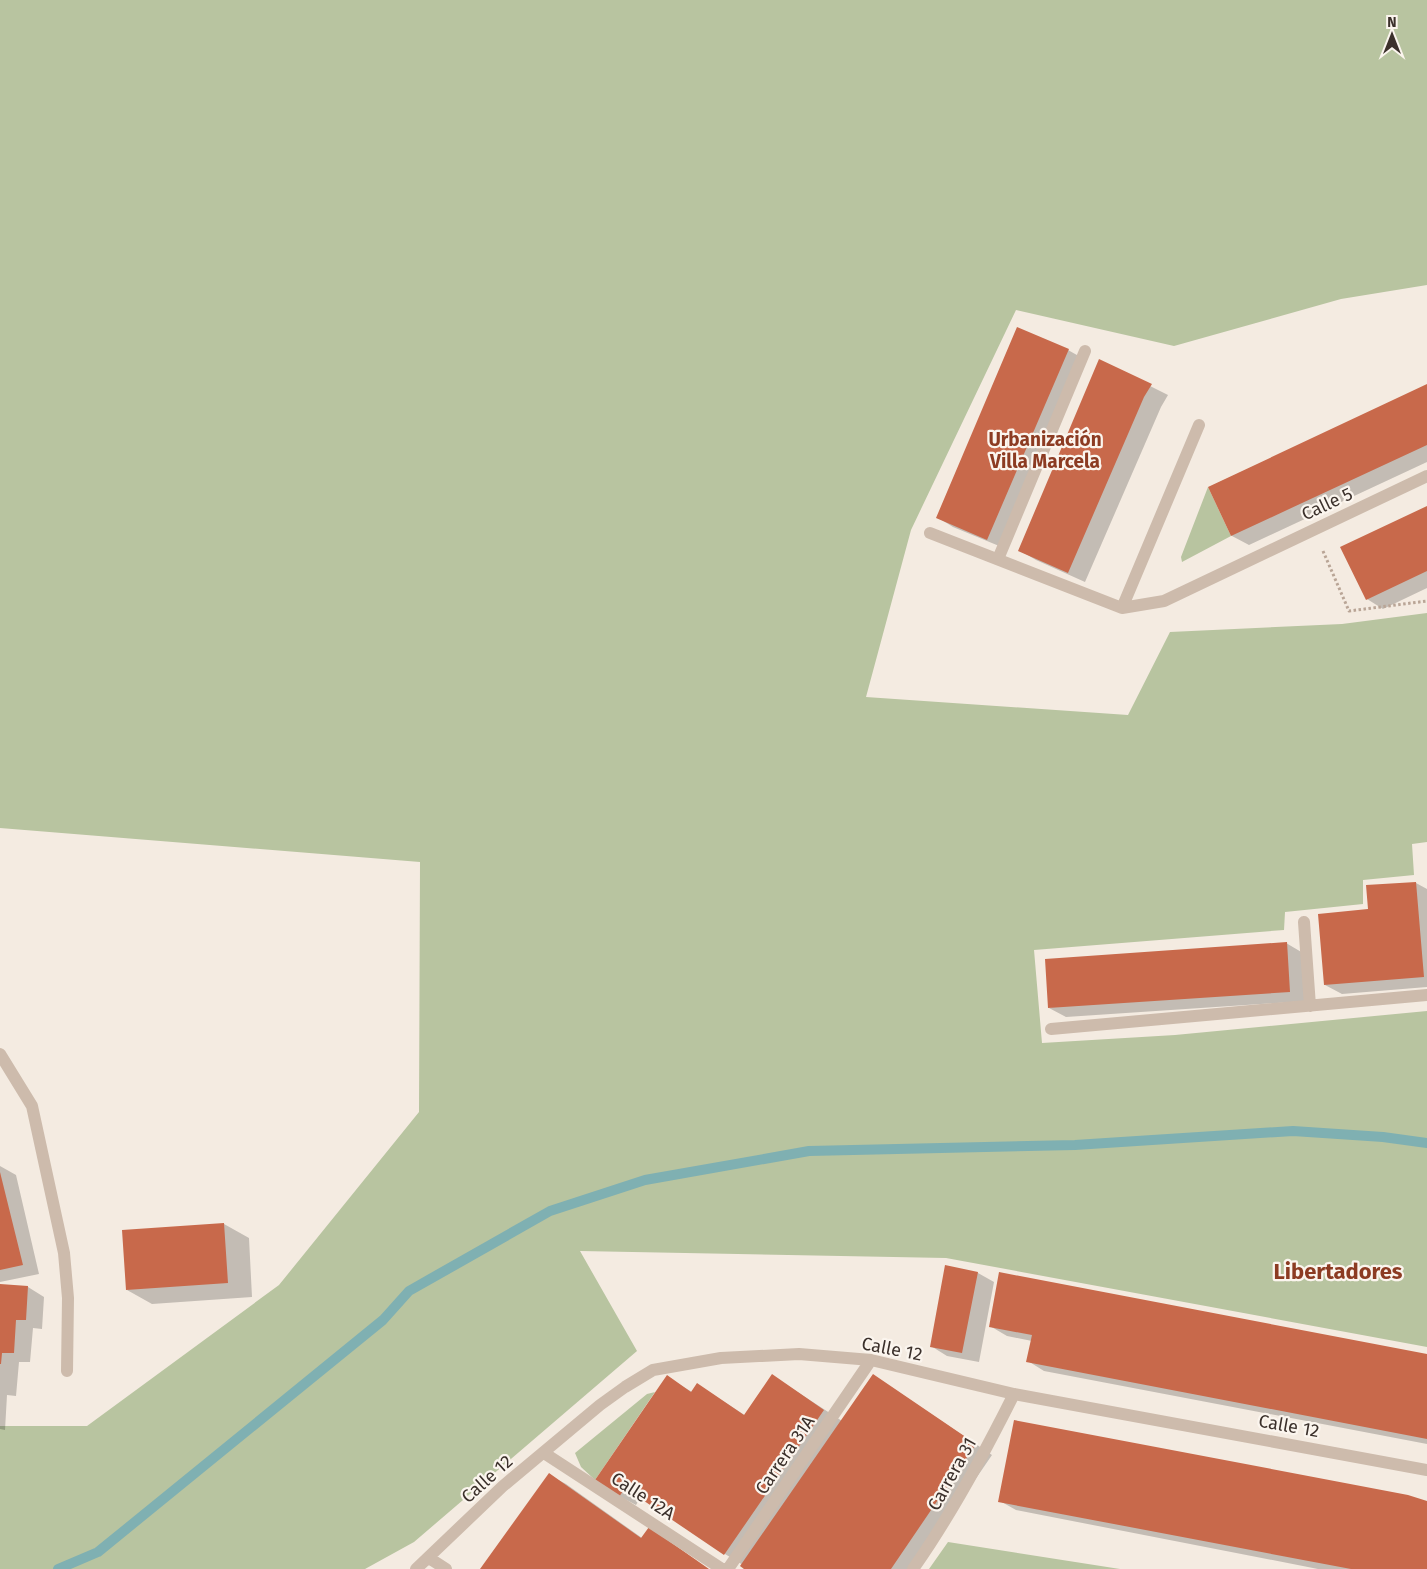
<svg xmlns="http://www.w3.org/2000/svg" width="1427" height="1569" viewBox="0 0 1427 1569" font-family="'Fira Sans',sans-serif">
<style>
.green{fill:#b8c4a0}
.shadow{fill:#0003}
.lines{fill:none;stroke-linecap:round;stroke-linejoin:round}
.stream{stroke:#7fb0b2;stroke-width:10}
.building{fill:#c8694b}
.path{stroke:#b9a596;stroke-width:3;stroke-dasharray:2.5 2.5;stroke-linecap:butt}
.minor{stroke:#cdbbac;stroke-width:12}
.labels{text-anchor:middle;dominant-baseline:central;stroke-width:4.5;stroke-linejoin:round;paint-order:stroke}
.street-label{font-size:18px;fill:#3b302b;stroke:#fbf5ee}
.neighbourhood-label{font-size:19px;font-weight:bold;fill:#8c3b22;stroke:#fbf5ee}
.district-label{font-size:22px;font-weight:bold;fill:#8c3b22;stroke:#fbf5ee}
</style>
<rect width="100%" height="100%" fill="#f4ebe1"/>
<path class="green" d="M0 0H1427V285L1341 299 1174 346 1016 310 911 530 866 697 1128 715 1170 632 1342 624 1427 613V842L1412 844 1414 875 1363 880V904L1285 912 1284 930 1034 950 1042 1043 1175 1035 1427 1011V1347L946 1258 580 1251 637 1351 414 1542 365 1569H0V1426H87L279 1285 419 1112 420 862 0 828Z
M1208 487 1231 536 1182 562 1181 557Z
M655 1392 595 1480 581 1467 575 1453 647 1394Z
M948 1542 1120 1569H929Z"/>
<path class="shadow" d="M1068 350 1084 359 1004 548 953 527 937 517Z
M1100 361 1168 395 1161 407 1085 582 1036 560 1019 550Z
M1427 386V462L1249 545 1232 536 1209 487Z
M1427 507V588L1383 609 1367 599Z
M1416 883 1427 889V987L1342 994 1325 985 1370 910Z
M1286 943 1303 953 1306 1001 1066 1017 1049 1008Z
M0 1166 16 1175 39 1274 0 1282Z
M224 1224 249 1238 252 1297 152 1304 127 1290Z
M946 1267 978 1273 994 1282 979 1362 947 1356 931 1346Z
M0 1285 28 1287 44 1297 42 1329 33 1328 30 1362H19L16 1396 7 1395 5 1430 0 1429Z
M990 1326 1427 1356V1444L1044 1371 1028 1361 1032 1341 1007 1336Z
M873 1375 992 1455 914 1569H746L743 1565 725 1554 641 1497 636 1505 619 1496 667 1377 692 1392 697 1384 746 1416 773 1376 842 1421Z
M549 1475 566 1484 642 1538 706 1569H482Z
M1000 1501 1427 1502V1569H1318L1016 1510Z"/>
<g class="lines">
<path class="stream" d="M58 1569 98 1552 383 1320 409 1291 550 1211 645 1180 809 1151 1075 1145 1293 1131 1383 1137 1427 1143"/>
</g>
<path class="building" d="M1017 327 1069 349 987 540 936 518Z
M1099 359 1152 384 1144 397 1068 573 1018 551Z
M1427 384V445L1231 536 1208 487Z
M1427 506V571L1366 600 1340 547Z
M1416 882 1424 977 1324 985 1318 914 1368 909 1366 885Z
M1287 942 1290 992 1048 1008 1045 959Z
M0 1172 23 1265 0 1270Z
M224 1223 228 1283 126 1290 122 1230Z
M945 1265 978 1272 962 1353 930 1347Z
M999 1272 1427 1354V1439L1026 1362 1032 1335 989 1327Z
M0 1284 28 1286 26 1320H16L14 1353H2L1 1364H0Z
M772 1374 824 1410 724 1555 625 1488 619 1497 595 1480 667 1375 691 1392 697 1383 744 1415Z
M873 1374 976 1444 891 1569H744L740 1566Z
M1014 1420 1408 1495 1427 1501V1569H1351L998 1502Z
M549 1473 641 1538 649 1527 709 1569H480Z"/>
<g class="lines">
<path class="path" d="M1323 551 1349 611 1427 601"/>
<path class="minor" d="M930 533 1122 608 1164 601 1427 476
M998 559 1085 351
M1122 608 1199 425
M1304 922 1310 1006
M1051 1029 1427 995
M0 1054 32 1106 64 1253 68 1298 67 1371
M544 1453 722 1569
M429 1558 446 1569
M416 1569 503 1486 600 1405 625 1387 653 1370 721 1358 799 1354 871 1360 1014 1394 1427 1470
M728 1569 871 1360
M913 1569C952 1514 984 1454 1014 1394"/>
</g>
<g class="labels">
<g class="street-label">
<text transform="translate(1327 504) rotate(-25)">Calle 5</text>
<text transform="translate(892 1349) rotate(11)">Calle 12</text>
<text transform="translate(1289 1426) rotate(10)">Calle 12</text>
<text transform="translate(785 1455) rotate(-56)">Carrera 31A</text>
<text transform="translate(952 1474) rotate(-61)">Carrera 31</text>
<text transform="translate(487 1479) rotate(-42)">Calle 12</text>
<text transform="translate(643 1496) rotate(33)">Calle 12A</text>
</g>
<g class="neighbourhood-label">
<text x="1045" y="439">Urbanización<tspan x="1045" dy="22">Villa Marcela</tspan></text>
</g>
<g class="district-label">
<text x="1338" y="1271">Libertadores</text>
</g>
</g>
<g transform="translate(1392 35)" stroke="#fbf5ee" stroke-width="4" paint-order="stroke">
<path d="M0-4L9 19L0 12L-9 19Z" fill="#3b302b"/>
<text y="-8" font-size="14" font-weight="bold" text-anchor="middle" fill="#3b302b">N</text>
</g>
</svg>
